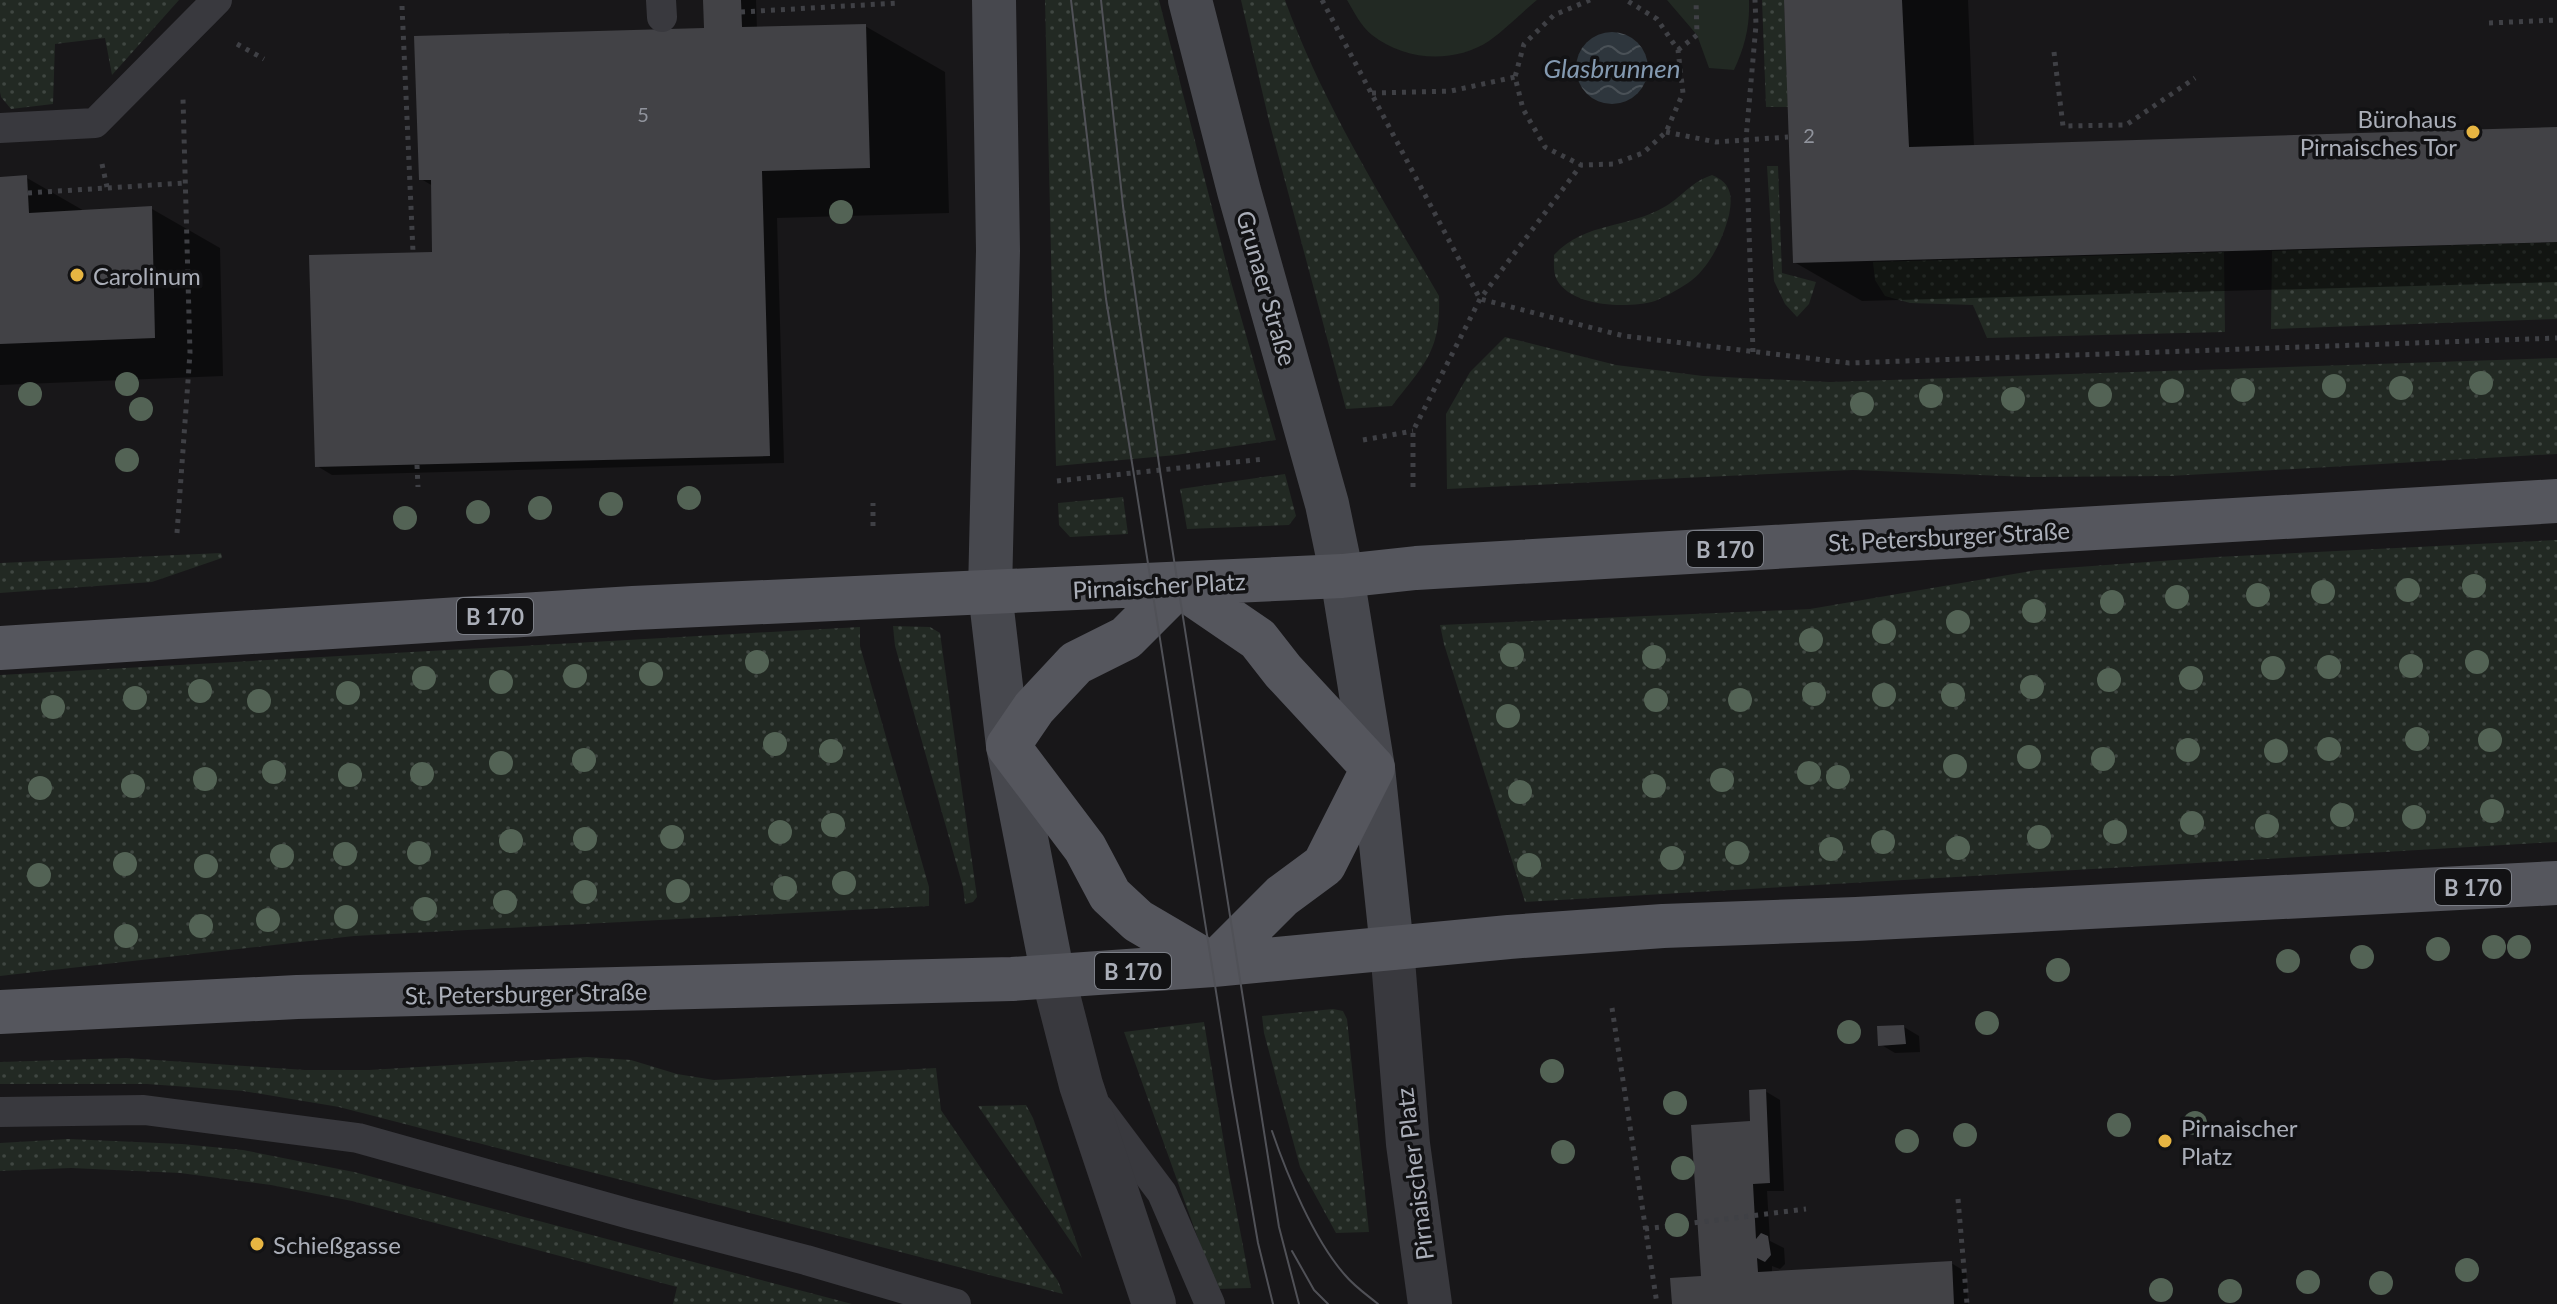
<svg xmlns="http://www.w3.org/2000/svg" width="2557" height="1304" viewBox="0 0 2557 1304" font-family="Lato,sans-serif">
<style>
.grass{fill:url(#grass-dots)}
.green{fill:#222923}
.water{fill:url(#water-waves)}
.shadow{fill:#0007}
.building{fill:#424246}
.lines{fill:none;stroke-linecap:round;stroke-linejoin:round}
.path{stroke:#3f4045;stroke-width:5;stroke-dasharray:4 6;stroke-linecap:butt}
.service{stroke:#39393e;stroke-width:30}
.tertiary{stroke:#39393e;stroke-width:44}
.secondary{stroke:#47484e;stroke-width:44}
.primary{stroke:#55565d;stroke-width:44}
.tram{stroke:#505157;stroke-width:2}
.tree{fill:#536355}
.poi-dot{fill:#e7b542;stroke:#121214;stroke-width:3}
.labels{text-anchor:middle;dominant-baseline:central;stroke-width:7;stroke-linejoin:round;paint-order:stroke}
.number-label{font-size:20px;fill:#90939c}
.shield{fill:#121214;stroke:#7c7f87;stroke-width:2}
.shield-label{font-size:22px;font-weight:bold;fill:#aaaeb8}
.poi-label{font-size:24px;fill:#aaaeb8;stroke:#121214;text-anchor:start}
.street-label{font-size:24px;fill:#aaaeb8;stroke:#121214}
.water-label{font-size:26px;font-style:italic;fill:#849ab1;stroke:#121214}
</style>
<defs>
<pattern id="grass-dots" width="8" height="8" patternUnits="userSpaceOnUse" patternTransform="scale(2)"><rect width="8" height="8" fill="#222923"/><path d="M2 2h.1M6 6h.1" fill="none" stroke="#3f4641" stroke-width="1.8" stroke-linecap="round"/></pattern>
<pattern id="water-waves" width="16" height="10" patternUnits="userSpaceOnUse" patternTransform="scale(2)"><rect width="16" height="10" fill="#2e363d"/><path d="M0 5q4-4 8 0t8 0" fill="none" stroke="#4a5157"/></pattern>
</defs>
<rect width="100%" height="100%" fill="#181719"/>
<path class="grass" d="M0 0H179L112 75 105 38 55 44 53 104 11 109 1 97 0 92Z
M1045 0H1159L1231 282 1276 440 1176 455 1056 466Z
M1241 0H1285C1323 105 1383 199 1439 296 1441 352 1424 364 1392 406L1346 409 1269 121Z
M1762 0H1784L1788 107H1766Z
M1767 166H1778L1782 273 1816 282 1809 304 1797 317 1785 304 1774 281Z
M1712 175C1731 183 1733 195 1729 215 1723 239 1709 269 1688 283 1679 289 1665 297 1655 301 1628 309 1572 307 1557 280 1553 273 1554 263 1554 255 1586 221 1628 229 1666 206 1684 195 1691 182 1712 175Z
M2557 242V319L2271 329 2272 251Z
M2224 252 2225 332 1987 338 1973 305 1910 303 1885 296 1875 280 1873 262Z
M1505 337 1616 365 1703 376 1830 382 2557 358V454L2170 476 2029 477 1853 470 1447 489 1446 414 1470 372Z
M1285 474 1296 516 1289 525 1187 529 1180 489Z
M1123 497 1128 534 1070 537 1059 525 1058 503Z
M2557 540V842L1525 902 1444 644 1440 625 1810 609 2037 570 2216 557Z
M221 553 222 558 152 582 0 593V563Z
M893 626 930 627 940 633 977 897 973 902 965 904 963 887 895 646Z
M860 627V646L929 887V906L354 936 0 976V675Z
M1333 1009 1343 1011 1347 1019 1369 1232 1336 1233 1300 1167 1264 1033 1262 1016Z
M1204 1022 1228 1167 1251 1288 1216 1289 1124 1032Z
M587 1057 631 1060 677 1074 714 1080 936 1068 941 1110 1058 1281 1063 1294 339 1107 243 1091 147 1084H0V1062L126 1058 305 1070H369Z
M1026 1105 1033 1118 1082 1258 978 1106Z
M68 1139 182 1144 243 1150 354 1172 852 1304H673L677 1287 352 1201 271 1185 180 1173 71 1168 0 1171V1143Z"/>
<path class="green" d="M1347 0H1537C1521 13 1506 29 1489 41 1454 64 1405 61 1372 35 1361 26 1354 12 1347 0Z
M1667 0H1749C1750 26 1745 46 1734 70L1709 68 1697 35Z"/>
<path class="water" d="M1576 68a36 36 0 1 1 72 0a36 36 0 1 1-72 0Z"/>
<path class="shadow" d="M705 0H756L757 29 865 26 945 72 949 213 777 218 784 463 332 475 317 466 434 254 433 186 421 179 712 30Z
M1787 0H1968L1974 147 2557 128V282L1862 301 1794 262Z
M27 178 86 212 152 209 220 248 223 376 0 385V179Z
M1904 1027 1919 1036 1920 1052 1895 1053 1880 1044Z
M1765 1091 1780 1100 1784 1191H1767L1770 1241 1784 1248 1785 1264 1780 1269 1772 1266V1273L1951 1263 1966 1272 1968 1304H1674L1703 1278Z"/>
<path class="building" d="M703 0H741L742 27 866 24 870 168 762 171 770 456 315 467 309 255 432 252 431 180H419L414 36 704 28Z
M1784 0H1902L1909 147 2557 127V242L1793 263Z
M27 175 29 213 152 206 155 338 0 344V177Z
M1904 1025 1906 1044 1878 1046 1877 1026Z
M1766 1089 1770 1183 1753 1184 1756 1239 1761 1233 1768 1236 1771 1255 1765 1262 1757 1258 1758 1272 1952 1261 1954 1304H1672L1670 1278 1701 1276 1691 1125 1750 1121 1749 1090Z"/>
<g class="lines">
<path class="path" d="M1322 0 1480 299 1624 336 1849 363 2557 338
M1590 0 1554 15 1524 44 1515 77 1523 109 1545 147 1581 165 1613 164 1643 153 1666 132 1683 93 1678 50 1657 19 1626 0
M402 6 413 252
M741 12 898 3
M2489 23 2557 20
M237 44 264 59
M1678 50 1697 35 1696 0
M2054 52 2063 126 2126 125 2195 78
M1372 93 1451 91 1515 77
M1666 132 1716 142 1788 137
M102 164 107 187
M28 193 185 183
M1753 352 1746 139 1756 25 1755 0
M1363 440 1413 431
M417 465 418 487
M1057 481 1264 459
M1413 487V431L1480 299 1581 165
M873 526V503
M177 533 190 353 183 99
M1612 1008 1657 1304
M1958 1199 1967 1304
M1645 1229 1806 1209"/>
<path class="service" d="M661 0 662 17
M0 128 95 123 217 0
M1099 1109 1162 1193 1210 1304
M0 1112 144 1110 358 1138 630 1214 806 1260 956 1304"/>
<path class="tertiary" d="M1392 948 1408 1144 1430 1304
M1053 976 1081 1085 1154 1304"/>
<path class="secondary" d="M994 0 998 251 990 592 1008 746 1053 976
M1190 0 1239 191 1327 504 1342 576 1373 768 1392 948"/>
<path class="primary" d="M1179 585 1126 638 1076 663 1034 708 1008 746 1085 848 1110 895 1138 921 1213 965
M1179 585 1258 639 1283 671 1373 768 1324 865 1282 896 1213 965
M0 648 633 608 1342 576 1416 568 2557 501
M0 1012 297 997 1012 979 1213 965 1509 937 1663 926 1856 919 2557 883"/>
<path class="tram" d="M1071 0 1106 299 1231 1086 1258 1243 1273 1304
M1101 0 1123 206 1160 471 1279 1227 1299 1304
M1272 1131C1287 1175 1314 1240 1345 1275 1354 1286 1367 1295 1378 1304
M1292 1251 1314 1290 1328 1304"/>
</g>
<g class="tree">
<circle cx="841" cy="212" r="12"/>
<circle cx="2481" cy="383" r="12"/>
<circle cx="127" cy="384" r="12"/>
<circle cx="2334" cy="386" r="12"/>
<circle cx="2401" cy="388" r="12"/>
<circle cx="2243" cy="390" r="12"/>
<circle cx="2172" cy="391" r="12"/>
<circle cx="30" cy="394" r="12"/>
<circle cx="2100" cy="395" r="12"/>
<circle cx="1931" cy="396" r="12"/>
<circle cx="2013" cy="399" r="12"/>
<circle cx="1862" cy="404" r="12"/>
<circle cx="141" cy="409" r="12"/>
<circle cx="127" cy="460" r="12"/>
<circle cx="689" cy="498" r="12"/>
<circle cx="611" cy="504" r="12"/>
<circle cx="540" cy="508" r="12"/>
<circle cx="478" cy="512" r="12"/>
<circle cx="405" cy="518" r="12"/>
<circle cx="2474" cy="586" r="12"/>
<circle cx="2408" cy="590" r="12"/>
<circle cx="2323" cy="592" r="12"/>
<circle cx="2258" cy="595" r="12"/>
<circle cx="2177" cy="597" r="12"/>
<circle cx="2112" cy="602" r="12"/>
<circle cx="2034" cy="611" r="12"/>
<circle cx="1958" cy="622" r="12"/>
<circle cx="1884" cy="632" r="12"/>
<circle cx="1811" cy="640" r="12"/>
<circle cx="1512" cy="655" r="12"/>
<circle cx="1654" cy="657" r="12"/>
<circle cx="757" cy="662" r="12"/>
<circle cx="2477" cy="662" r="12"/>
<circle cx="2411" cy="666" r="12"/>
<circle cx="2329" cy="667" r="12"/>
<circle cx="2273" cy="668" r="12"/>
<circle cx="651" cy="674" r="12"/>
<circle cx="575" cy="676" r="12"/>
<circle cx="424" cy="678" r="12"/>
<circle cx="2191" cy="678" r="12"/>
<circle cx="2109" cy="680" r="12"/>
<circle cx="501" cy="682" r="12"/>
<circle cx="2032" cy="687" r="12"/>
<circle cx="200" cy="691" r="12"/>
<circle cx="348" cy="693" r="12"/>
<circle cx="1814" cy="694" r="12"/>
<circle cx="1884" cy="695" r="12"/>
<circle cx="1953" cy="695" r="12"/>
<circle cx="135" cy="698" r="12"/>
<circle cx="1656" cy="700" r="12"/>
<circle cx="1740" cy="700" r="12"/>
<circle cx="259" cy="701" r="12"/>
<circle cx="53" cy="707" r="12"/>
<circle cx="1508" cy="716" r="12"/>
<circle cx="2417" cy="739" r="12"/>
<circle cx="2490" cy="740" r="12"/>
<circle cx="775" cy="744" r="12"/>
<circle cx="2329" cy="749" r="12"/>
<circle cx="2188" cy="750" r="12"/>
<circle cx="831" cy="751" r="12"/>
<circle cx="2276" cy="751" r="12"/>
<circle cx="2029" cy="757" r="12"/>
<circle cx="2103" cy="759" r="12"/>
<circle cx="584" cy="760" r="12"/>
<circle cx="501" cy="763" r="12"/>
<circle cx="1955" cy="766" r="12"/>
<circle cx="274" cy="772" r="12"/>
<circle cx="1809" cy="773" r="12"/>
<circle cx="422" cy="774" r="12"/>
<circle cx="350" cy="775" r="12"/>
<circle cx="1838" cy="777" r="12"/>
<circle cx="205" cy="779" r="12"/>
<circle cx="1722" cy="780" r="12"/>
<circle cx="133" cy="786" r="12"/>
<circle cx="1654" cy="786" r="12"/>
<circle cx="40" cy="788" r="12"/>
<circle cx="1520" cy="792" r="12"/>
<circle cx="2492" cy="811" r="12"/>
<circle cx="2342" cy="815" r="12"/>
<circle cx="2414" cy="817" r="12"/>
<circle cx="2192" cy="823" r="12"/>
<circle cx="833" cy="825" r="12"/>
<circle cx="2267" cy="826" r="12"/>
<circle cx="780" cy="832" r="12"/>
<circle cx="2115" cy="832" r="12"/>
<circle cx="672" cy="837" r="12"/>
<circle cx="2039" cy="837" r="12"/>
<circle cx="585" cy="839" r="12"/>
<circle cx="511" cy="841" r="12"/>
<circle cx="1883" cy="842" r="12"/>
<circle cx="1958" cy="848" r="12"/>
<circle cx="1831" cy="849" r="12"/>
<circle cx="419" cy="853" r="12"/>
<circle cx="1737" cy="853" r="12"/>
<circle cx="345" cy="854" r="12"/>
<circle cx="282" cy="856" r="12"/>
<circle cx="1672" cy="858" r="12"/>
<circle cx="125" cy="864" r="12"/>
<circle cx="1529" cy="865" r="12"/>
<circle cx="206" cy="866" r="12"/>
<circle cx="39" cy="875" r="12"/>
<circle cx="844" cy="883" r="12"/>
<circle cx="785" cy="888" r="12"/>
<circle cx="678" cy="891" r="12"/>
<circle cx="585" cy="892" r="12"/>
<circle cx="505" cy="902" r="12"/>
<circle cx="425" cy="909" r="12"/>
<circle cx="346" cy="917" r="12"/>
<circle cx="268" cy="920" r="12"/>
<circle cx="201" cy="926" r="12"/>
<circle cx="126" cy="936" r="12"/>
<circle cx="2494" cy="947" r="12"/>
<circle cx="2519" cy="947" r="12"/>
<circle cx="2438" cy="949" r="12"/>
<circle cx="2362" cy="957" r="12"/>
<circle cx="2288" cy="961" r="12"/>
<circle cx="2058" cy="970" r="12"/>
<circle cx="1987" cy="1023" r="12"/>
<circle cx="1849" cy="1032" r="12"/>
<circle cx="1552" cy="1071" r="12"/>
<circle cx="1675" cy="1103" r="12"/>
<circle cx="2195" cy="1123" r="12"/>
<circle cx="2119" cy="1125" r="12"/>
<circle cx="1965" cy="1135" r="12"/>
<circle cx="1907" cy="1141" r="12"/>
<circle cx="1563" cy="1152" r="12"/>
<circle cx="1683" cy="1168" r="12"/>
<circle cx="1677" cy="1225" r="12"/>
<circle cx="2467" cy="1270" r="12"/>
<circle cx="2308" cy="1282" r="12"/>
<circle cx="2381" cy="1283" r="12"/>
<circle cx="2161" cy="1290" r="12"/>
<circle cx="2230" cy="1291" r="12"/>
</g>
<g class="poi-dot">
<circle cx="2473" cy="132" r="8"/>
<circle cx="77" cy="275" r="8"/>
<circle cx="2165" cy="1141" r="8"/>
<circle cx="257" cy="1244" r="8"/>
</g>
<g class="labels">
<g class="number-label">
<text x="643" y="114">5</text>
<text x="1809" y="135">2</text>
</g>
<g class="shield">
<rect x="1687" y="531" width="76" height="36" rx="6"/>
<rect x="457" y="598" width="76" height="36" rx="6"/>
<rect x="2435" y="869" width="76" height="36" rx="6"/>
<rect x="1095" y="953" width="76" height="36" rx="6"/>
</g>
<g class="shield-label">
<text x="1725" y="549">B 170</text>
<text x="495" y="616">B 170</text>
<text x="2473" y="887">B 170</text>
<text x="1133" y="971">B 170</text>
</g>
<g class="poi-label">
<text x="2457" y="118" text-anchor="end">Bürohaus<tspan x="2457" dy="28">Pirnaisches Tor</tspan></text>
<text x="93" y="275">Carolinum</text>
<text x="2181" y="1127">Pirnaischer<tspan x="2181" dy="28">Platz</tspan></text>
<text x="273" y="1244">Schießgasse</text>
</g>
<g class="street-label">
<text transform="translate(1267 288) rotate(74)">Grunaer Straße</text>
<text transform="translate(1949 536) rotate(-3)">St. Petersburger Straße</text>
<text transform="translate(1159 585) rotate(-3)">Pirnaischer Platz</text>
<text transform="translate(526 993) rotate(-1)">St. Petersburger Straße</text>
<text transform="translate(1414 1174) rotate(-97)">Pirnaischer Platz</text>
</g>
<g class="water-label">
<text x="1612" y="68">Glasbrunnen</text>
</g>
</g>
</svg>
